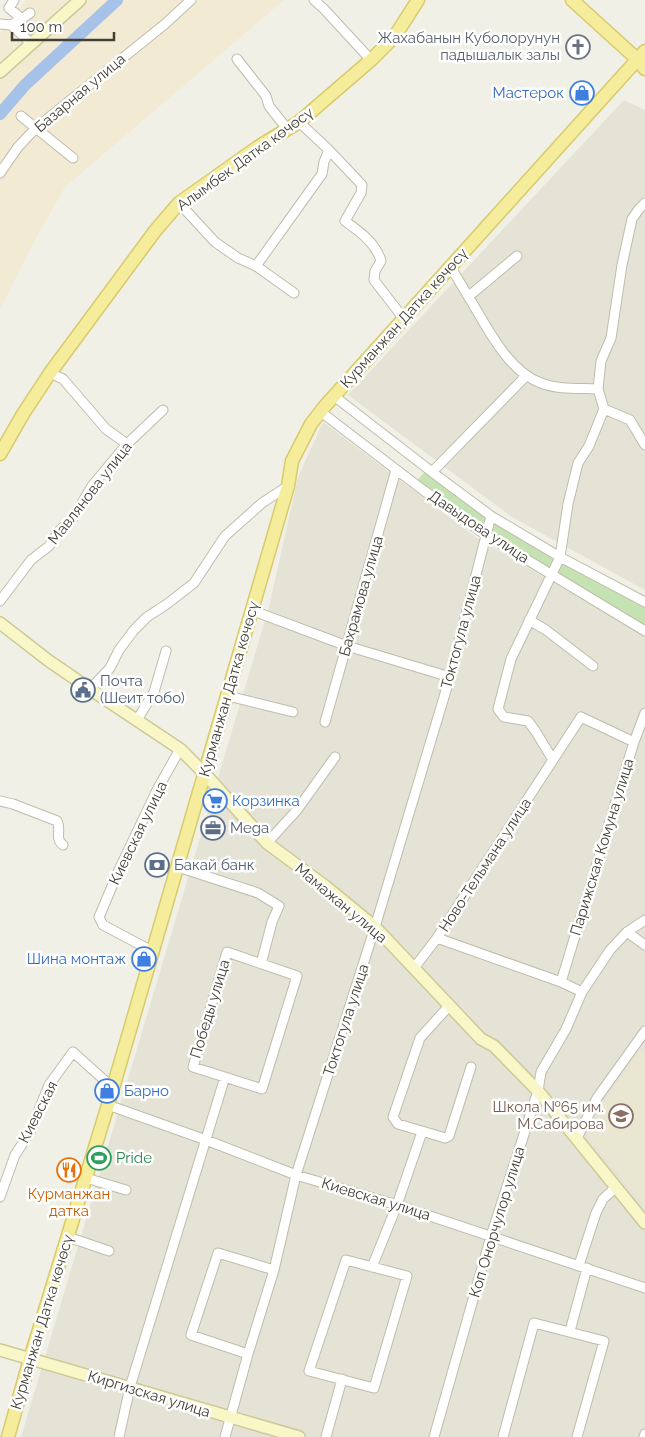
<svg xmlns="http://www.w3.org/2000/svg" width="645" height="1437" viewBox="0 0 645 1437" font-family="Raleway,sans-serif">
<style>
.residential{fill:#e5e3d5}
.commercial{fill:#f2ead3}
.education{fill:#e9e7d1}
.green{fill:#c4e2b2}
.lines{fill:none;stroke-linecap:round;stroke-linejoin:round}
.river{stroke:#a7c2e9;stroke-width:12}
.street-casing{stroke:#bfbcac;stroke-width:11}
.secondary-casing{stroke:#cdc999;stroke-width:14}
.primary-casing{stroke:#d8cb6d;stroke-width:15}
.street{stroke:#fff;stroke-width:9}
.secondary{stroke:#f9f6c8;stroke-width:11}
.primary{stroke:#f5ec9c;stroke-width:12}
.labels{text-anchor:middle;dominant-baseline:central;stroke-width:5;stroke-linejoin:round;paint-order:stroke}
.worship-label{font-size:15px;fill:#5b616d;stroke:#fff;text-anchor:end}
.street-label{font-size:15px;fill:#434136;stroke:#fff}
.shop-label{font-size:15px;fill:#366cbe;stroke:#fff;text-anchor:end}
.service-label{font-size:15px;fill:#4e5e75;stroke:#fff;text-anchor:start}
.education-label{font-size:15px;fill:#785e54;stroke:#fff;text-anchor:end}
.leisure-label{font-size:15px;fill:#27864d;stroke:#fff;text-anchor:start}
.food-label{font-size:15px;fill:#c56008;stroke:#fff}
</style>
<rect width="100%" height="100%" fill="#f1f0e6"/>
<path class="residential" d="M624 100 645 110V590L512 517 348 395Z
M323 422 477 538 645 636V1437H21L269 607 298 477Z"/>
<path class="commercial" d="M26 0H284L65 187 36 238 0 309V33Z"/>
<path class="education" d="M640 1050 645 1052V1207L586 1135 607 1097Z"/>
<path class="green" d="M426 470 486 516 483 528 417 481Z
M496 523 556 558 549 570 490 534Z
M563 562 645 606V625L557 573Z"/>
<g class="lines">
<path class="river" d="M0 114 25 85 117 0"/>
<g class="street-casing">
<path id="street" d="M14 0 9 8 22 19
M314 0 324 9 371 60
M30 13 22 19 11 25 32 44
M0 24 11 25
M237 59 266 96 269 106 288 130
M21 116 73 158
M299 122 329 150 362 185 361 193 345 221C359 231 376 243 381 261L375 271 374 280 404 319
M0 173 18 147 36 128 165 24 191 0
M179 203 215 242 238 258 256 266 294 293
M256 266 322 174 324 162 329 150
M450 266C456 276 462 286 468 296 486 325 507 371 541 383 559 390 580 388 598 389
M469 296 517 256
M50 373 63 379 106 429 127 444
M334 396 432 472 491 516 560 557 645 602
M604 409 630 420 645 445
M321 412 423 490 486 535 645 631
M432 472 526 376
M0 601 31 560 49 546 59 531 73 518 92 486 127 444 163 410
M251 610 347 646 450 677
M529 620 546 630 593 666
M90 689 110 668 119 650 134 630 147 617 167 604 194 583 225 536 262 503 288 486
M228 696 293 712
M137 720 154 692 166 651
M325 722 396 470
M553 760 536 732 528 721 504 717 498 709 511 659 560 557 568 504 578 463 589 446 604 409 598 389 601 361 611 338 622 265 632 219 639 209 645 203
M0 801 13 804 57 821C62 830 54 838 63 845
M267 843 297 810 335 757
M178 867 258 893 279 906 272 922 261 964
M627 932 645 945
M437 938 561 982 582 992
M152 951 103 925 99 917 118 872 157 790 180 749
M227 952 297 976 262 1089 193 1067Z
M414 968 437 938 581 717 634 742
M561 982 634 742 645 713
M449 1006 420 1038 393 1117 398 1124 442 1137 445 1138 449 1136 471 1067
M108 1105 206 1140 296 1175 397 1205 645 1288
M577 1138 597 1098 645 1031
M86 1178 126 1190
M0 1197 15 1155 30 1132 49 1085 73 1052 113 1088
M68 1237 109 1251
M346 1260 407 1276 374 1388 309 1371Z
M579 1265 596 1213 603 1199 616 1187
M372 1267 397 1205 422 1132
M570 1331 587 1268
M248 1354 191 1335 218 1253 274 1270
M119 1437 130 1387 225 1077
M225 1437 248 1354 274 1270 296 1175 375 927 450 677 491 516
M326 1437 342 1379
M434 1437 491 1236 538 1091 541 1072 566 1029 582 992 610 950 627 932 645 920
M503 1437 534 1323 604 1341 577 1437
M644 1437 645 1434"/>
</g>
<g class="secondary-casing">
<path id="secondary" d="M0 72 80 0
M0 623 49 661 90 689 180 749 205 774 267 843 325 886 375 927 481 1039 494 1046 538 1091 645 1223
M0 1350 299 1437"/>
</g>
<g class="primary-casing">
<path id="primary" d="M572 0 637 59 645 69
M0 454 23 414 50 373 155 231 179 203 258 147 299 122 371 60 395 36 418 0
M8 1437 30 1359 108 1105 288 486 292 461 311 424 325 406 645 51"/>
</g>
<use href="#street" class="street"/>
<use href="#secondary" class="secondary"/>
<use href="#primary" class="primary"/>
</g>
<defs>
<g id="church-ring" transform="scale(1.25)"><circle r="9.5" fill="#fff" stroke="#6b7280" stroke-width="1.5"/><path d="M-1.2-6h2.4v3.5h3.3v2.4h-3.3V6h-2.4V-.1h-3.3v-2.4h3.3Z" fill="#6b7280"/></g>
<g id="shop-ring" transform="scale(1.25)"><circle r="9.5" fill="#fff" stroke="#3f7fe0" stroke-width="1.5"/><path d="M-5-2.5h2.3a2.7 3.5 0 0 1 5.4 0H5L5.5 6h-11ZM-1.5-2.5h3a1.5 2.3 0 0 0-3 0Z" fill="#3f7fe0"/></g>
<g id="civic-ring" transform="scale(1.25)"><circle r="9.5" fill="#fff" stroke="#5c6f8a" stroke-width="1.5"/><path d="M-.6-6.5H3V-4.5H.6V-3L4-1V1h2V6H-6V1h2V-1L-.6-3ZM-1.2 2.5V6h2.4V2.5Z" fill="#5c6f8a"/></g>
<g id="supermarket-ring" transform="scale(1.25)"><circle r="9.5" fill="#fff" stroke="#3f7fe0" stroke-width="1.5"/><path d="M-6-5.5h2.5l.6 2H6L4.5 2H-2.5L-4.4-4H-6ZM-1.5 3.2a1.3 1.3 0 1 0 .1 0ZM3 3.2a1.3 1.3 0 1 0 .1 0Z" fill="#3f7fe0"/></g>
<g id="office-ring" transform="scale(1.25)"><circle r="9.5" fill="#fff" stroke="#5c6f8a" stroke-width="1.5"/><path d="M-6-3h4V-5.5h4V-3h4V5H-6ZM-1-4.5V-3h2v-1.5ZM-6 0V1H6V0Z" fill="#5c6f8a"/></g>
<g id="bank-ring" transform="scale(1.25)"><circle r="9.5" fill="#fff" stroke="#5c6f8a" stroke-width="1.5"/><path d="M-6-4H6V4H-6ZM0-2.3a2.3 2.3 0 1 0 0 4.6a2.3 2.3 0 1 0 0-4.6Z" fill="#5c6f8a"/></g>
<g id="school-ring" transform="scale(1.25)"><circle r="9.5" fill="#fff" stroke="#8d6e63" stroke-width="1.5"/><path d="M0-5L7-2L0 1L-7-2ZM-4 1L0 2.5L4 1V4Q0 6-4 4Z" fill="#8d6e63"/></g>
<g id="stadium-ring" transform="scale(1.25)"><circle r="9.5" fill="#fff" stroke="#2e9e5b" stroke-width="1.5"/><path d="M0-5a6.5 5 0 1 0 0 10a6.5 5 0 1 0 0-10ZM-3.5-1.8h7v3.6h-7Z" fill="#2e9e5b"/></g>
<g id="restaurant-ring" transform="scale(1.25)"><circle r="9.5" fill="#fff" stroke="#e8710a" stroke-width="1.5"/><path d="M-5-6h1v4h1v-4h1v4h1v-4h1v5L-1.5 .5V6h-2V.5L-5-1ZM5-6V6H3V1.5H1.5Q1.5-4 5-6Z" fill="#e8710a"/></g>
</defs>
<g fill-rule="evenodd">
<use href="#church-ring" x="578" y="47"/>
<use href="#shop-ring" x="582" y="93"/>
<use href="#civic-ring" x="83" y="690"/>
<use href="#supermarket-ring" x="215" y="801"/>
<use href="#office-ring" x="213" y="828"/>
<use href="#bank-ring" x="157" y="865"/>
<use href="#shop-ring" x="144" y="959"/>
<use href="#shop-ring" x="107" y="1091"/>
<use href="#school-ring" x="621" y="1116"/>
<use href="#stadium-ring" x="99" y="1158"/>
<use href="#restaurant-ring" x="69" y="1170"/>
</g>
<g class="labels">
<g class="worship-label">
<text x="560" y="38">Жахабанын Куболорунун<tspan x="560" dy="17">падышалык залы</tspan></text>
</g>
<g class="street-label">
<text transform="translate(80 93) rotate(-40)">Базарная улица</text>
<text transform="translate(245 159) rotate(-36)">Алымбек Датка көчөсү</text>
<text transform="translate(404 318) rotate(-48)">Курманжан Датка көчөсү</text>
<text transform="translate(90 493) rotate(-52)">Мавлянова улица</text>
<text transform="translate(479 527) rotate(34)">Давыдова улица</text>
<text transform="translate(361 596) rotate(-74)">Бахрамова улица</text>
<text transform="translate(461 632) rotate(-75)">Токтогула улица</text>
<text transform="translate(229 689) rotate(-74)">Курманжан Датка көчөсү</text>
<text transform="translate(138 833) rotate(-64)">Киевская улица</text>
<text transform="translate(602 847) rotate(-73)">Парижская Комуна улица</text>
<text transform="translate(485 865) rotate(-57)">Ново-Тельмана улица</text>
<text transform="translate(341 903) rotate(40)">Мамажан улица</text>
<text transform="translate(210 1009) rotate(-73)">Победы улица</text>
<text transform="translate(346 1020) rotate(-72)">Токтогула улица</text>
<text transform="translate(38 1112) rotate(-63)">Киевская</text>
<text transform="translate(376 1199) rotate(17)">Киевская улица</text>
<text transform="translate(497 1222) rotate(-73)">Коп Онорчулор улица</text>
<text transform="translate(42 1322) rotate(-73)">Курманжан Датка көчөсү</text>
<text transform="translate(149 1394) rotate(17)">Киргизская улица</text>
</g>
<g class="shop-label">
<text x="564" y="93">Мастерок</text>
<text x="232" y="801" text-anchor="start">Корзинка</text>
<text x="126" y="959">Шина монтаж</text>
<text x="124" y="1091" text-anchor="start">Барно</text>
</g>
<g class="service-label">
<text x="100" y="681">Почта<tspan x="100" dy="17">(Шеит тобо)</tspan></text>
<text x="230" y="828">Mega</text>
<text x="174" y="865">Бакай банк</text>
</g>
<g class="education-label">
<text x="604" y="1107">Школа №65 им.<tspan x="604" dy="17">М.Сабирова</tspan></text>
</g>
<g class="leisure-label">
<text x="116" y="1158">Pride</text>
</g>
<g class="food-label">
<text x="69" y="1194">Курманжан<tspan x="69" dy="17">датка</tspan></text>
</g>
</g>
<path d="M12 32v8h102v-8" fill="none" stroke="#434136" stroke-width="2.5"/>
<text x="20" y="32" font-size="15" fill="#434136" stroke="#ffffff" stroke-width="4" paint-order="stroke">100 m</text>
</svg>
